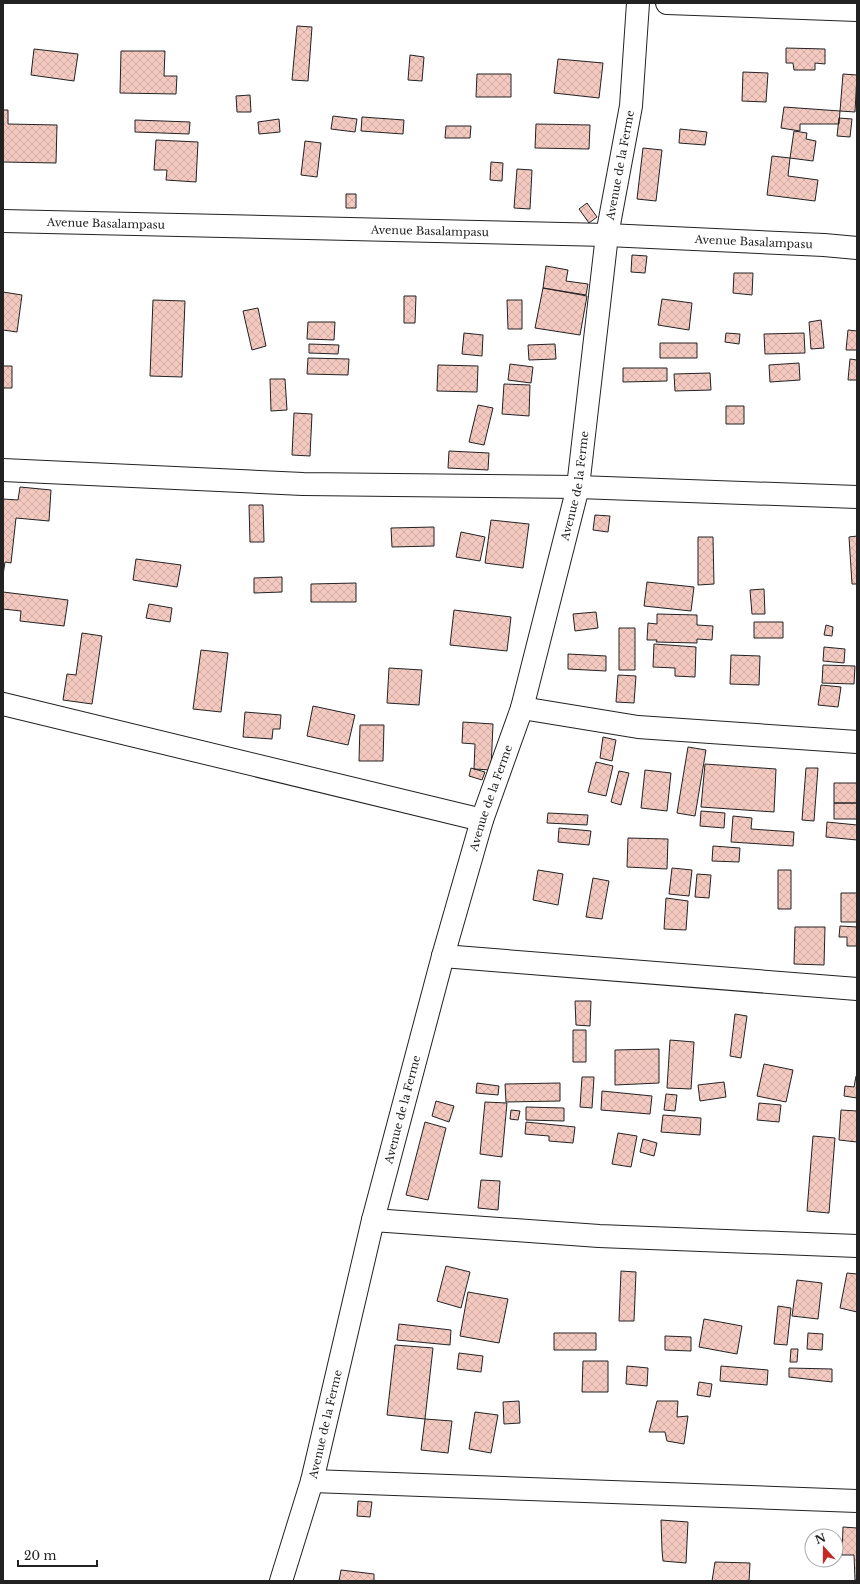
<svg xmlns="http://www.w3.org/2000/svg" width="860" height="1584" viewBox="0 0 860 1584" font-family="'Libre Baskerville',serif">
<style>
.building{fill:url(#building-cross-hatch);stroke:#222}
.lines{fill:none;stroke-linecap:round;stroke-linejoin:round}
.minor-casing{stroke:#222;stroke-width:24}
.tertiary-casing{stroke:#222;stroke-width:24}
.minor{stroke:#fff;stroke-width:22}
.tertiary{stroke:#fff;stroke-width:22}
.labels{text-anchor:middle;dominant-baseline:central;stroke-width:3;stroke-linejoin:round;paint-order:stroke}
.street-label{font-size:11px;fill:#222;stroke:#fff}
</style>
<defs>
<pattern id="building-cross-hatch" width="8" height="8" patternUnits="userSpaceOnUse"><rect width="8" height="8" fill="#f3c9c0"/><path d="M0 0l8 8M0 8l8-8" fill="none" stroke="#d0aca5"/></pattern>
</defs>
<rect width="100%" height="100%" fill="#fff"/>
<path class="building" d="M297 26 312 27 308 81 292 80Z
M786 48 825 49V64L815 63V70H794L793 63H786Z
M34 49 78 54 74 81 31 75Z
M121 51H165L164 76H177L176 94 120 93Z
M410 55 424 57 422 81 408 80Z
M558 59 603 63 599 98 554 93Z
M743 72 768 73 766 102 742 101Z
M477 74H511V97H476Z
M843 74 857 75 855 112 840 111Z
M250 95 251 112H237L236 96Z
M784 107 840 111 839 124H800V131L781 128Z
M3 110H8V124L57 125 56 163 3 162Z
M333 116 357 119 355 132 331 129Z
M362 117 404 120 403 134 361 131Z
M839 118 852 119 850 137 837 136Z
M279 119 280 132 259 134 258 122Z
M135 120 190 122 189 134 135 132Z
M536 124 590 125 589 149 535 148Z
M446 126H471L470 138H445Z
M680 129 707 132 705 145 679 143Z
M794 131 807 133 806 139 816 141 813 161 790 158Z
M156 140 198 142 196 182 166 180 167 170H154Z
M305 141 321 143 317 177 301 175Z
M643 148 662 150 656 201 637 199Z
M772 156 790 158 788 176 818 180 815 201 767 195Z
M491 162 503 163 502 181 490 180Z
M517 169 532 170 530 209 514 208Z
M346 194H356V208H346Z
M587 203 597 217 589 223 579 209Z
M632 255 647 256 645 273 631 272Z
M546 266 568 270 566 281 588 284 586 295 543 288Z
M734 273H753L752 295 733 293Z
M543 288 587 296 580 335 535 328Z
M3 292 22 295 17 332 3 330Z
M404 296H416L415 323H404Z
M662 299 692 303 689 330 658 325Z
M153 300 185 301 182 377 150 376Z
M507 300H522V329H508Z
M258 308 266 346 252 350 243 311Z
M821 320 824 348 811 349 809 322Z
M308 322H335L334 340 307 339Z
M848 330 857 331V350H846Z
M464 333 483 335 482 356 462 354Z
M726 333 740 334 739 344 725 342Z
M804 333 805 353 765 354 764 334Z
M660 343H697V358H660Z
M309 344 339 345 338 354 309 353Z
M555 344 556 359 529 360 528 345Z
M308 358 349 359 348 375 307 374Z
M850 359 857 360V380H848Z
M799 363 800 380 770 382 769 365Z
M510 364 533 367 531 383 508 380Z
M438 365 478 366 477 392 437 391Z
M3 366H12V388H3Z
M623 368H667V381L623 382Z
M710 373 711 390 675 391 674 374Z
M270 379H285L287 410 271 411Z
M504 384 530 385 529 416 502 414Z
M478 405 493 408 484 445 469 442Z
M726 406H744V424H726Z
M294 413 312 414 310 456 292 455Z
M449 451 489 453 488 470 448 468Z
M20 487 51 490 49 521 16 518 11 563 5 562 3 575V499L18 500Z
M249 505H263L264 542H250Z
M595 515 610 516 608 532 593 530Z
M491 520 529 524 523 568 485 563Z
M434 527V546L392 547 391 528Z
M461 532 485 537 480 561 456 557Z
M857 536V584H852L849 537Z
M698 537H713L714 584 698 585Z
M136 559 181 565 177 587 133 580Z
M282 577V592L254 593V578Z
M647 582 694 587 691 611 644 606Z
M356 583V602H311V584Z
M764 589 765 614H752L750 590Z
M3 592 68 600 64 626 20 621 21 611 3 609Z
M149 604 172 608 170 622 146 618Z
M454 610 511 617 507 651 450 645Z
M596 612 598 628 575 631 573 614Z
M657 614 697 615V625L713 626 712 640 697 639V643L656 642 657 640H647L648 623 657 624Z
M754 622H783V638H754Z
M826 625 833 627 832 636 824 635Z
M619 628H635V670H619Z
M82 633 102 636 92 704 63 700 67 674 76 675Z
M654 644 696 647 695 677 675 676V668L653 667Z
M824 647 845 649 844 663 823 661Z
M201 650 228 653 221 712 193 709Z
M568 654 606 656V671L568 669Z
M731 655 760 656 759 685 730 684Z
M823 665 855 666 854 684 822 683Z
M389 668 422 670 419 705 387 703Z
M618 675 636 676 634 703 616 702Z
M821 685 841 687 838 707 818 705Z
M313 706 355 715 348 745 307 736Z
M245 712 281 715 280 729H273L272 739 243 737Z
M463 722 493 724 491 770 474 769 475 744 462 743Z
M360 725H384L383 761H359Z
M603 737 616 740 612 761 600 758Z
M688 747 706 750 695 816 677 813Z
M596 762 613 766 606 796 588 792Z
M705 764 776 769 774 812 701 807Z
M471 768 485 772 482 780 469 776Z
M806 768H818L814 821 802 820Z
M645 770 671 773 667 811 641 808Z
M619 771 629 773 621 805 611 802Z
M834 783H857V803H834Z
M834 803H857V819H834Z
M701 811 725 813 724 828 700 826Z
M548 813 588 815 587 825 547 823Z
M733 816 752 818 751 829 794 832 793 846 731 842Z
M827 822 857 825V840L826 837Z
M559 828 591 831 589 845 558 842Z
M628 838 668 839 667 869 627 867Z
M713 846 740 848 739 862 712 861Z
M672 868 692 870 689 896 669 894Z
M538 870 563 874 558 905 533 900Z
M778 870H791V909H778Z
M697 874 711 875 709 898 695 897Z
M593 878 609 881 602 919 586 917Z
M841 893H857V922H841Z
M666 898 688 901 686 930 664 929Z
M840 926 857 927V946H847V937H839Z
M795 927H825L824 965 794 964Z
M575 1001H591L590 1026 576 1025Z
M735 1014 747 1016 741 1058 730 1056Z
M573 1030H586V1062H573Z
M670 1040 694 1042 691 1089 667 1088Z
M659 1049V1083L615 1085V1050Z
M764 1064 793 1070 786 1102 757 1096Z
M856 1076H857V1098L844 1096 845 1086 854 1087Z
M582 1077H594L592 1108 580 1107Z
M724 1082 726 1097 700 1101 698 1085Z
M477 1083 499 1086 498 1095 476 1093Z
M560 1083V1101L506 1102 505 1084Z
M602 1091 652 1096 650 1114 601 1110Z
M666 1094 677 1095 675 1111 664 1110Z
M436 1101 454 1106 449 1122 432 1116Z
M485 1102 507 1103 502 1157 480 1154Z
M759 1103 781 1105 779 1122 757 1120Z
M526 1107 564 1108V1121L526 1120Z
M511 1110 520 1111 518 1120 510 1119Z
M841 1110 857 1111V1142L839 1140Z
M663 1115 701 1118 700 1135 661 1132Z
M425 1122 446 1128 428 1200 406 1195Z
M526 1122 575 1127 573 1143 549 1141V1136L525 1134Z
M618 1133 637 1136 631 1167 612 1164Z
M813 1136 835 1138 829 1213 807 1211Z
M643 1139 657 1143 654 1156 640 1152Z
M481 1180 500 1181 498 1210 478 1208Z
M446 1266 470 1272 461 1308 437 1301Z
M621 1271 636 1272 634 1321H619Z
M847 1273 857 1274V1312L840 1308Z
M797 1280 822 1283 818 1319 792 1316Z
M468 1292 508 1299 499 1343 460 1336Z
M778 1306 791 1308 787 1345 774 1344Z
M704 1319 742 1326 737 1354 699 1347Z
M399 1324 451 1330 450 1345 397 1340Z
M554 1333H596V1350H554Z
M808 1333 823 1334 822 1350 807 1349Z
M665 1336 691 1337V1351L665 1350Z
M395 1345 433 1348 425 1419 387 1415Z
M791 1349H798L797 1362H790Z
M459 1353 483 1356 481 1372 457 1369Z
M583 1361H608V1392H582Z
M627 1366 648 1368 647 1386 626 1384Z
M721 1366 768 1370 767 1385 720 1381Z
M789 1368 832 1369V1382L789 1377Z
M699 1382 712 1384 710 1397 697 1395Z
M519 1401 520 1423 504 1424 503 1402Z
M657 1401H678L677 1417 688 1416 684 1444 667 1441 665 1432H649Z
M475 1412 498 1415 491 1453 469 1449Z
M425 1419 452 1421 448 1453 421 1450Z
M358 1501 372 1502 370 1517 357 1516Z
M661 1520 688 1522 686 1563 663 1561 662 1550Z
M843 1527 857 1528V1580H855L854 1555H842Z
M715 1562 750 1563 749 1581H712Z
M341 1570 374 1574V1581H339Z"/>
<g class="lines">
<g class="minor-casing">
<g id="minor">
<path id="s1" d="M3 221 607 235 824 245 857 248"/>
<path d="M3 470 303 484 578 487 857 497"/>
<path d="M3 704 482 820"/>
<path d="M522 708 638 727 857 742"/>
<path d="M443 956 857 989"/>
<path d="M373 1220 599 1236 857 1246"/>
<path d="M312 1481 857 1501"/>
<path id="s2" d="M281 1581 312 1481 373 1220 443 956 482 820 522 708 578 487 607 235 631 106 638 3"/>
</g>
</g>
<g class="tertiary-casing">
<path id="tertiary" d="M667 3 857 10"/>
</g>
<use href="#minor" class="minor"/>
<use href="#tertiary" class="tertiary"/>
</g>
<g class="labels">
<g class="street-label">
<text stroke="none"><textPath href="#s2" startOffset="1459">Avenue de la Ferme</textPath></text>
<text stroke="none"><textPath href="#s1" startOffset="103">Avenue Basalampasu</textPath></text>
<text stroke="none"><textPath href="#s1" startOffset="427">Avenue Basalampasu</textPath></text>
<text stroke="none"><textPath href="#s1" startOffset="751">Avenue Basalampasu</textPath></text>
<text stroke="none"><textPath href="#s2" startOffset="1135">Avenue de la Ferme</textPath></text>
<text stroke="none"><textPath href="#s2" startOffset="811">Avenue de la Ferme</textPath></text>
<text stroke="none"><textPath href="#s2" startOffset="487">Avenue de la Ferme</textPath></text>
<text stroke="none"><textPath href="#s2" startOffset="163">Avenue de la Ferme</textPath></text>
</g>
</g>
<rect width="860" height="1584" fill="none" stroke="#222222" stroke-width="8"/>
<g transform="translate(824 1548) rotate(339)"><circle r="19" fill="#ffffff" stroke="#a7a7a7"/>
<path d="M0-3L7 15L0 10L-7 15Z" fill="#c62828"/>
<text y="-6" font-size="11" font-weight="bold" text-anchor="middle" fill="#222222">N</text>
</g>
<path d="M18 1560v6h79v-6" fill="none" stroke="#222222" stroke-width="2"/>
<text x="24" y="1560" font-size="12" fill="#222222" stroke="#ffffff" stroke-width="3" paint-order="stroke">20 m</text>
</svg>
